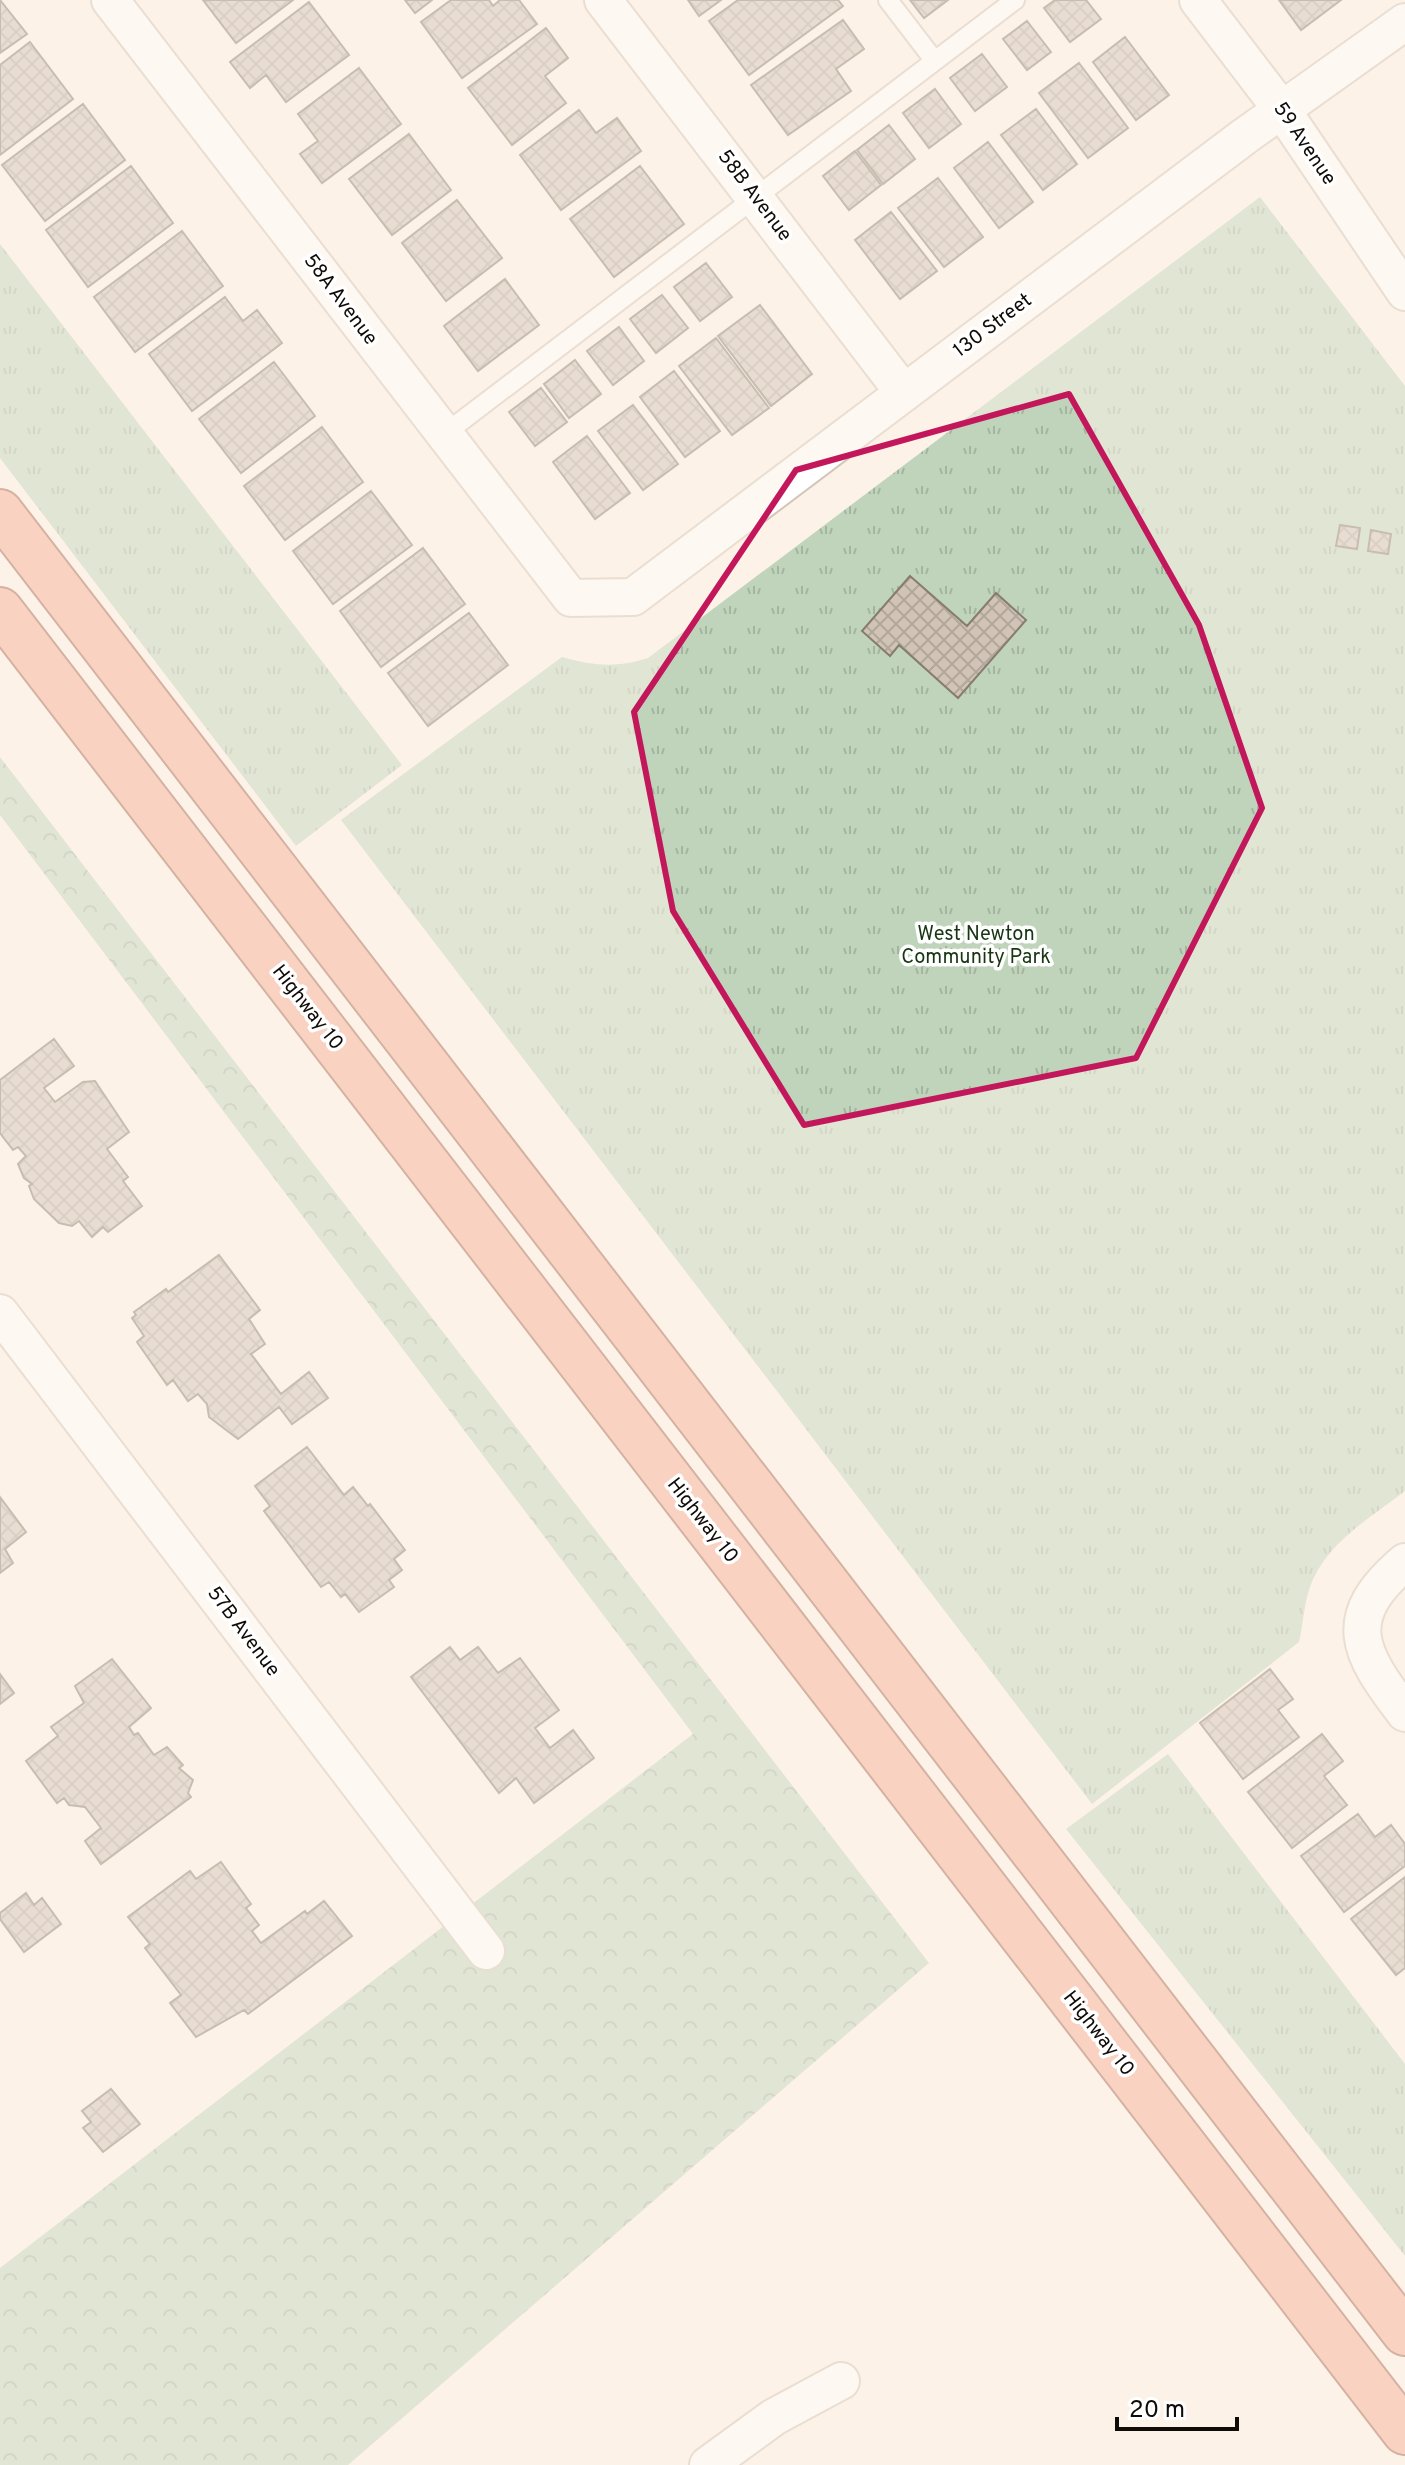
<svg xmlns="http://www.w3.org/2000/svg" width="1405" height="2465" viewBox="0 0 1405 2465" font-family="Overpass,sans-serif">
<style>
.forest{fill:url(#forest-crowns)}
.park{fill:url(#park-tufts)}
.building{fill:url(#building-cross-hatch);stroke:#877c6f;stroke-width:2}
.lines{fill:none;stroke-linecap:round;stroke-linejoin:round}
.service-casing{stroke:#d3c6b9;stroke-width:22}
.minor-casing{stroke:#d3c6b9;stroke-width:40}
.trunk-casing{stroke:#a3654f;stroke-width:48}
.service{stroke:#fff;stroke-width:18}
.minor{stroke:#fff;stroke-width:36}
.trunk{stroke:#f6aa92;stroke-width:44}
.marked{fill:none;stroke:#c2185b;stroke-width:6;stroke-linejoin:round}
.labels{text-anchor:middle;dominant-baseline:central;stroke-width:7;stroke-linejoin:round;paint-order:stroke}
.street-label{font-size:20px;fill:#0f0b07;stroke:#fff}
.park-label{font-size:20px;fill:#173611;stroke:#fff}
</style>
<defs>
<pattern id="forest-crowns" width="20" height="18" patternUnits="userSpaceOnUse" patternTransform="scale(2)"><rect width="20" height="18" fill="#bfd4bb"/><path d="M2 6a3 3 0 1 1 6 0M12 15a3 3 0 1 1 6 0" fill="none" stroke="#a3b59f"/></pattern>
<pattern id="park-tufts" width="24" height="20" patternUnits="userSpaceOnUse" patternTransform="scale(2)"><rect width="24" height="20" fill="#bfd4bb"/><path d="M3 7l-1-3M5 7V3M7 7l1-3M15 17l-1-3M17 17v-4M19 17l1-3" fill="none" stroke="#a3b59f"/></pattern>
<pattern id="building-cross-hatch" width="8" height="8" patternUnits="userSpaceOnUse" patternTransform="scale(2)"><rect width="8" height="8" fill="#d1c4b7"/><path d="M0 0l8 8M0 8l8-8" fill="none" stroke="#b2a79c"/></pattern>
</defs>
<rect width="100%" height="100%" fill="#fdf2e7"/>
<path class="forest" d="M0 757 929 1963 348 2465H0V2268L693 1734 0 815Z"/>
<path class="park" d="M1260 197 1405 386V1491C1370 1518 1326 1543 1310 1587 1304 1604 1303 1624 1299 1642L1092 1804 341 820 562 657C594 666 617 668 648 658Z
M0 244 402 765 296 846 0 458Z
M1168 1754 1405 2064V2256L1066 1829Z"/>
<path class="building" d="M0 0 27 34 0 53Z
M203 0H293L236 43Z
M405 0H432L415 13Z
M451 0H489L493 6 500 0H519L537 24 462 78 421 22Z
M688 0H721L699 16Z
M738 0H838L843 6 749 75 709 21Z
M910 0H948L924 18Z
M1055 0H1086L1101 19 1070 42 1044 8Z
M1279 0H1341L1301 30Z
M309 2 349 55 286 102 266 75 250 88 230 62Z
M843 20 864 49 836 69 851 91 788 135 751 85Z
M1027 21 1051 52 1027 70 1003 39Z
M546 28 568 58 545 76 566 103 512 145 468 88Z
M1125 37 1169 95 1136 120 1093 62Z
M30 42 73 99 0 155V65Z
M982 54 1007 87 975 111 950 78Z
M1079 63 1128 128 1088 158 1039 93Z
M359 68 401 124 322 183 300 154 318 141 298 114Z
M935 89 961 124 929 148 903 113Z
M83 104 125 160 45 221 2 165Z
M1036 109 1077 164 1043 190 1001 135Z
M579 110 596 133 617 118 641 151 561 210 520 155Z
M889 125 915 159 883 184 857 150Z
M409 134 451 190 392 235 349 179Z
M988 142 1033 202 999 228 954 168Z
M855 151 881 185 849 210 823 176Z
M131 166 173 223 88 287 46 230Z
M640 166 684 224 614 277 570 219Z
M938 178 983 237 944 267 898 208Z
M457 200 502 258 446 301 402 243Z
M891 212 937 271 900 299 855 240Z
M182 231 223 286 135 352 94 297Z
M706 263 732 297 700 321 674 287Z
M505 279 539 325 478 371 444 326Z
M662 295 688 328 656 353 630 319Z
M225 297 243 321 257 310 282 343 192 411 149 354Z
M760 305 812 374 771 406 718 336Z
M619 327 644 361 613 385 587 351Z
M716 338 769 408 732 435 679 366Z
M575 360 601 394 569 418 544 384Z
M274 362 315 416 241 473 199 419Z
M674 371 720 431 685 457 640 397Z
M541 388 567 422 535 446 509 412Z
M633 405 678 464 643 490 598 431Z
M322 427 363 482 285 540 244 486Z
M587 436 630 493 595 519 553 462Z
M371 491 412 545 333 604 293 551Z
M1340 525 1360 528 1357 549 1336 546Z
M1371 530 1391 534 1388 554 1368 551Z
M423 548 465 604 381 667 340 611Z
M910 576 967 626 996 593 1026 620 958 698 899 645 890 656 862 631Z
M469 613 508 665 428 726 388 673Z
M54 1039 74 1066 44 1088 55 1102 83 1082 95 1081 129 1132 107 1149 128 1177 123 1181 142 1206 108 1232 103 1227 92 1237 79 1221 72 1226 59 1223 34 1199 29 1186 32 1184 24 1178 18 1164 26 1156 18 1147 13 1150 0 1133V1080Z
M219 1255 260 1310 249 1319 265 1344 251 1354 281 1394 309 1372 328 1398 292 1424 279 1407 238 1439 209 1417 207 1404 198 1394 188 1401 173 1380 167 1385 137 1342 144 1336 132 1318 136 1315 134 1312 166 1289 168 1292Z
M307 1447 344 1495 353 1487 368 1506 370 1504 405 1550 394 1559 402 1570 389 1580 394 1587 359 1612 345 1594 341 1597 329 1582 321 1587 264 1511 270 1506 255 1486Z
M0 1497 26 1532 5 1549 13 1563 0 1573Z
M450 1647 460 1660 478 1647 498 1673 520 1658 559 1710 535 1728 550 1748 573 1730 594 1758 534 1803 516 1778 499 1793 411 1677Z
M112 1659 151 1708 129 1727 134 1735 138 1733 154 1755 167 1747 183 1765 179 1768 193 1780 188 1793 191 1797 101 1864 85 1841 101 1828 85 1807 69 1805 64 1798 57 1803 26 1761 58 1736 51 1727 84 1703 75 1686Z
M1270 1669 1293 1699 1278 1710 1299 1737 1243 1779 1200 1723Z
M0 1674 14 1693 0 1704Z
M1322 1734 1343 1761 1324 1776 1347 1805 1292 1848 1248 1792Z
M1358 1814 1375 1837 1391 1825 1405 1844V1866L1344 1912 1301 1856Z
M221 1862 251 1904 246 1908 259 1925 252 1931 261 1943 305 1911 307 1914 324 1901 352 1936 248 2014 244 2010 196 2037 170 2003 181 1995 145 1948 150 1944 128 1917 190 1871 196 1879Z
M1405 1877V1968L1396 1975 1351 1919Z
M26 1893 34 1905 42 1898 61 1924 24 1952 0 1919V1913Z
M111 2089 140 2124 103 2152 83 2128 91 2122 82 2111Z"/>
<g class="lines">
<g class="service-casing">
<path id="service" d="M888 0 934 60
M443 435 1015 0"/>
</g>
<g class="minor-casing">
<path id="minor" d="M110 0 571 598 633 597 1245 136 1405 22
M603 0 904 393
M1198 0 1282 110 1405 292
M0 1313 486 1951
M1405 1562C1339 1618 1358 1652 1405 1713
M708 2465 774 2417 841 2381"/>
</g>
<g class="trunk-casing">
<path id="trunk" d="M0 512 1405 2333
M0 610 1405 2432"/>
</g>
<use href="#service" class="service"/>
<use href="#minor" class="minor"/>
<use href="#trunk" class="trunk"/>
</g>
<path d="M0 0H1405V2465H0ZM1069 394 1199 625 1262 808 1136 1058 804 1125 673 911 634 712 796 470Z" fill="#fdf2e7" fill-opacity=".55" fill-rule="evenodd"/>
<path class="marked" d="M1069 394 1199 625 1262 808 1136 1058 804 1125 673 911 634 712 796 470Z"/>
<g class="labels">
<g class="street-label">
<text transform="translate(1304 144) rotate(56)">59 Avenue</text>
<text transform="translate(754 196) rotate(53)">58B Avenue</text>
<text transform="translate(340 300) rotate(53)">58A Avenue</text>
<text transform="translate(993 326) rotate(-37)">130 Street</text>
<text transform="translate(307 1008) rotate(52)">Highway 10</text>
<text transform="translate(702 1521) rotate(52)">Highway 10</text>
<text transform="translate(243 1632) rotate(53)">57B Avenue</text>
<text transform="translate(1098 2034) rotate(52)">Highway 10</text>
</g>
<g class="park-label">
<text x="976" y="935">West Newton<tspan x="976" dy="23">Community Park</tspan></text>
</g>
</g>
<path d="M1117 2417v12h120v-12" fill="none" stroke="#0f0b07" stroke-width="4"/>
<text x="1129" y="2417" font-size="24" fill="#0f0b07" stroke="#ffffff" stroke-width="6" paint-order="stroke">20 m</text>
</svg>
